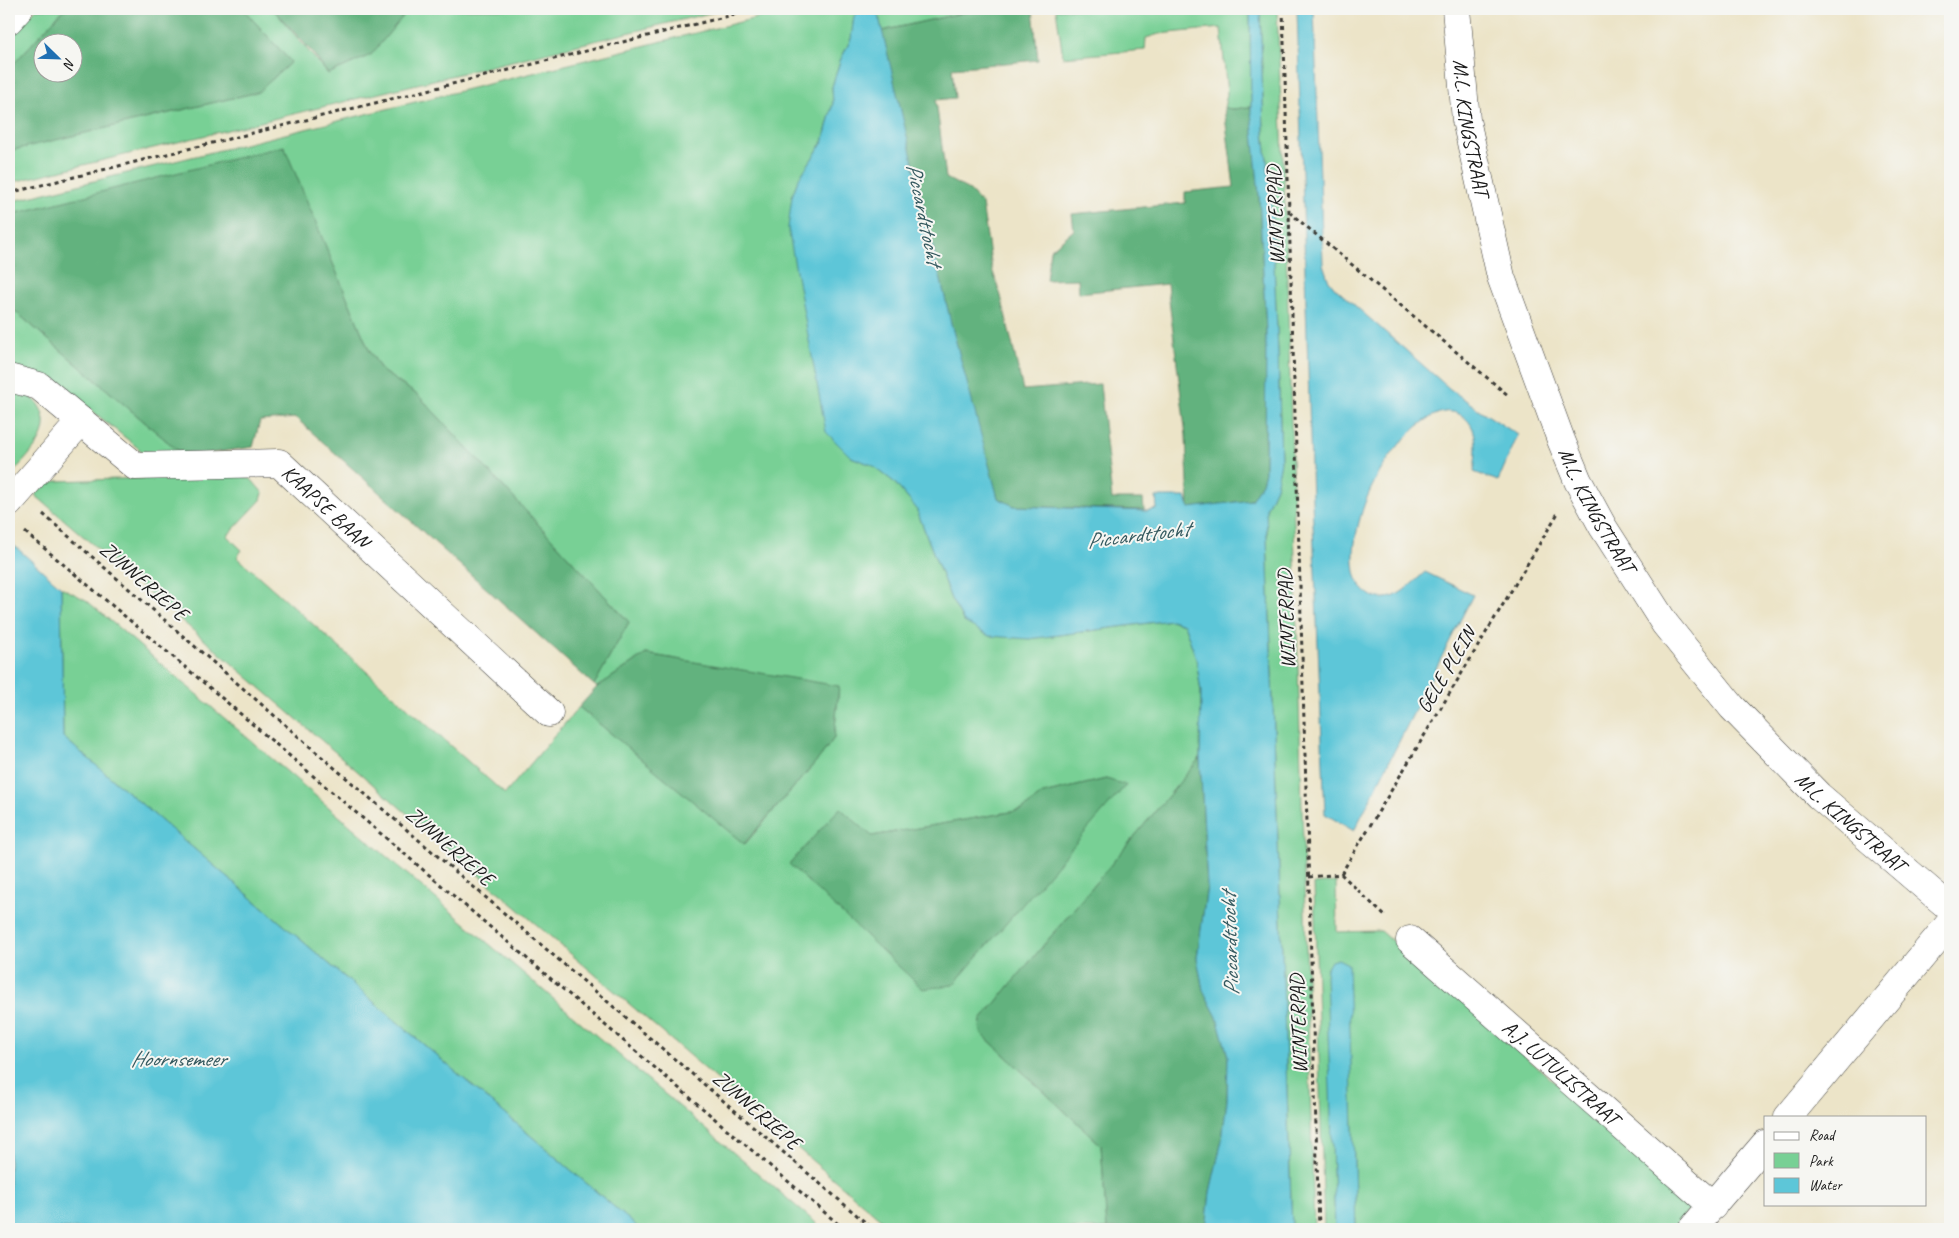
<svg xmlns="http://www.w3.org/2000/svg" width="1959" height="1238" viewBox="0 0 1959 1238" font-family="Caveat,sans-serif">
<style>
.green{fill:#78d095;stroke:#4a7658;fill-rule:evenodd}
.forest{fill:#62b27e;stroke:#3f674d;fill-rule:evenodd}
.water{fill:#5dc6d8;stroke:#3c717a}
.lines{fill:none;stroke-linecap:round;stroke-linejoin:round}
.minor-casing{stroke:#3b3a36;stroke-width:29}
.path{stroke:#3b3a36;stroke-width:3;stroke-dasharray:4 4;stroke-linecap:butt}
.minor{stroke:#fff;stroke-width:28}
.labels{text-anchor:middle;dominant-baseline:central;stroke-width:4;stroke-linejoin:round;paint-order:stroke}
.street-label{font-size:21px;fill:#1c1c1c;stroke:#f6f6f2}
.water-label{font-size:22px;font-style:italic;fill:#33585e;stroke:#f6f6f2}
</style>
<rect width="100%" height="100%" fill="#f6f6f2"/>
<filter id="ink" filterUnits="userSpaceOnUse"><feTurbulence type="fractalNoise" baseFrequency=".02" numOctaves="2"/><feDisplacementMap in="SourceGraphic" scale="10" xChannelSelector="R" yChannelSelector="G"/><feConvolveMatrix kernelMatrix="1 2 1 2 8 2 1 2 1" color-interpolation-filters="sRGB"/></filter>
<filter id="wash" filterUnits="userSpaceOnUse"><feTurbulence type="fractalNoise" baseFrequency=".0096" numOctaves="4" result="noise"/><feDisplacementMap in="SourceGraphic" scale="20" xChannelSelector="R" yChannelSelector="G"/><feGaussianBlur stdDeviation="1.12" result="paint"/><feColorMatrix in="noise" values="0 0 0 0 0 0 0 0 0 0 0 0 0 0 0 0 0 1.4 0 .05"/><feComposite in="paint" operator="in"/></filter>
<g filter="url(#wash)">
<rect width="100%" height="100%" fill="#ece4c8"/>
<path class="green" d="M36 9H64L9 69V39Z
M243 9H273L328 74 371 54 409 9H713L714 12 9 183V151L258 92 291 62Z
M793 9H979L882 31 879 17 853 22 854 30 851 39 840 61 832 87 833 103 823 142 798 180 792 196 851 457 872 465 894 482 916 508 951 599 964 622 1029 639 1171 620 1184 624 1196 658 1201 692 1200 758 981 1020 982 1034 1101 1145 1107 1229H892L35 495 44 485 57 481 240 475 251 479 263 493 261 500 227 536 242 550 237 557 505 794 579 707 745 844 820 757 834 738 839 687 646 654 597 687 594 685 629 622 419 396 382 371 369 350 284 147 9 215V202ZM1106 779 1126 786 789 864 872 836 1022 810 1043 794Z
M1056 9H1250L1251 107 1234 109 1224 108 1227 94 1221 28 1159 34 1146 38 1145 50 1063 57Z
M1260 9H1277L1285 208 1314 1229H1292L1266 509 1276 487 1281 461 1278 351 1271 198 1264 132Z
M9 306 182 454 143 452 55 381 9 365Z
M9 389C16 391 25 393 31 397 36 400 40 407 42 412 52 437 25 458 11 475L9 474Z
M61 587 86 600 823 1229H640L63 737Z
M1336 882 1337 932 1381 931 1695 1204 1673 1229H1356L1352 1104 1327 968 1335 1229H1324L1314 884Z"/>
<path class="forest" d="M64 9H243L291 62 258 92 9 151V69ZM72 42V72H42V42Z
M273 9H409L371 55 328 74 312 52Z
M979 9H1033L1038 60 952 68 955 98 936 100 946 178 969 190 982 204 992 269 1001 296 1023 390 1100 384 1112 499H1143L1144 510 1014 506 998 498 994 488 951 323 882 31Z
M1251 107 1259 195 1266 331 1265 472 1262 483 1251 500 1189 508 1186 436 1167 284 1079 293 1078 279 1046 280 1050 250 1074 230 1072 214 1185 203V192L1234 187 1224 108 1234 109Z
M284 146 369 350 382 371 419 396 629 622 594 685 296 418 260 421 253 447 204 454H182L9 306V215Z
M646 654 839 686 834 738 820 757 744 844 579 707 597 687Z
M1200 758 1207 886 1197 958 1203 990 1217 1017 1228 1056 1227 1100 1222 1140 1210 1192 1206 1229H1107L1101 1145 982 1034 980 1028 981 1020Z
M1106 779 1126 785 953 985 923 989 789 864 840 808 872 836 1022 810 1043 794Z"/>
<path class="water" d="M873 9 879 17 951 323 998 498 1014 506 1147 511 1157 509 1156 497H1186L1189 508 1251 500 1262 483 1265 472 1266 331 1259 195 1251 111 1250 9H1260L1264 132 1271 198 1278 351 1281 462 1276 487 1266 509 1292 1229H1206L1210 1192 1222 1140 1227 1100 1228 1056 1217 1017 1203 990 1197 958 1207 886 1200 758 1201 692 1196 658 1184 624 1171 620 1029 639 989 636 964 622 951 599 916 508 894 482 872 465 851 457 826 432 788 228 792 196 798 180 823 142 833 103 832 87 840 61 851 39 854 16 861 11Z
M1297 9H1314L1323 264 1328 279 1335 288 1450 389 1481 411 1518 435 1498 481 1474 472C1476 452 1481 425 1459 414 1443 407 1430 417 1418 426 1395 445 1377 473 1366 500 1357 524 1342 579 1370 595 1377 599 1387 599 1395 596 1406 590 1416 580 1425 572L1473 595 1354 831 1325 814 1312 500Z
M9 541 61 587 63 737 640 1229H9Z
M1338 959 1348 964 1356 1229H1335L1326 976 1327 968 1331 961Z"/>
</g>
<g filter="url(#ink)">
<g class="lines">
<g class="minor-casing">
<g id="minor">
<path id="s1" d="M1456 9 1466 120 1501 277 1561 440 1578 481 1603 527 1665 624 1732 707 1819 796 1950 908"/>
<path d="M9 20 19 9"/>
<path id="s2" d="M9 378 39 386 135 466 279 463 549 713"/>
<path d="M9 503 81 421"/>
<path id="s3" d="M1410 940 1713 1206"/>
<path d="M1788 1117 1950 923"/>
<path d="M1692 1229 1765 1144"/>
</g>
</g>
<path class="path" d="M1283 9 1319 1229
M9 193 757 9
M1289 212 1509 396
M43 514 323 758 873 1229
M25 532 223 699 844 1229
M1341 874 1558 513
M1309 877 1341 874 1386 917"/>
<use href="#minor" class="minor"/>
</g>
</g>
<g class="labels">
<g class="street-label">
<text stroke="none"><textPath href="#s1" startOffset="120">M.L. KINGSTRAAT</textPath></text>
<text transform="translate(1275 215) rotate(-92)">WINTERPAD</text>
<text stroke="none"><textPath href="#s2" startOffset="364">KAAPSE BAAN</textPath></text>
<text stroke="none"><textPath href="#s1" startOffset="525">M.L. KINGSTRAAT</textPath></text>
<text transform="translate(144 581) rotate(41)">ZUNNERIEPE</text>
<text transform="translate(1286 619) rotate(-92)">WINTERPAD</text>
<text transform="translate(1446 670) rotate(-59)">GELE PLEIN</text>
<text stroke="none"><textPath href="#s1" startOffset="930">M.L. KINGSTRAAT</textPath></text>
<text transform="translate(450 846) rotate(41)">ZUNNERIEPE</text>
<text transform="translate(1298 1024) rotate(-92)">WINTERPAD</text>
<text stroke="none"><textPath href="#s3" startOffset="201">A.J. LUTULISTRAAT</textPath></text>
<text transform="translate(757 1110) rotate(41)">ZUNNERIEPE</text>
</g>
<g class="water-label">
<text transform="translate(924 214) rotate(78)">Piccardttocht</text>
<text transform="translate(1138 535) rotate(-7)">Piccardttocht</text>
<text transform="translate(1230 944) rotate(-92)">Piccardttocht</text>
<text x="178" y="1059">Hoornsemeer</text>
</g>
</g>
<rect width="1959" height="1238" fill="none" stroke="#f6f6f2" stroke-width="30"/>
<rect x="1764" y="1116" width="162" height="90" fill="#f6f6f2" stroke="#9f9f9c"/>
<rect x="1774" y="1132" width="25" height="8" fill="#ffffff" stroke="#9f9f9c"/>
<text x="1809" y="1140" font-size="15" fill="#1c1c1c">Road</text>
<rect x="1774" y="1153" width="25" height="15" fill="#78d095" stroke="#9f9f9c"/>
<text x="1809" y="1166" font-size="15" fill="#1c1c1c">Park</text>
<rect x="1774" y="1178" width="25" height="15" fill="#5dc6d8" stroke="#9f9f9c"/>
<text x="1809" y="1190" font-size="15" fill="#1c1c1c">Water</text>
<g transform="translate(58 58) rotate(113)"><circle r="24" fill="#f6f6f2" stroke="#9f9f9c"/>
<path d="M0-4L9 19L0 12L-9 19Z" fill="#1f6fb2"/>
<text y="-8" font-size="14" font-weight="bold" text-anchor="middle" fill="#1c1c1c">N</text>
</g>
</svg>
